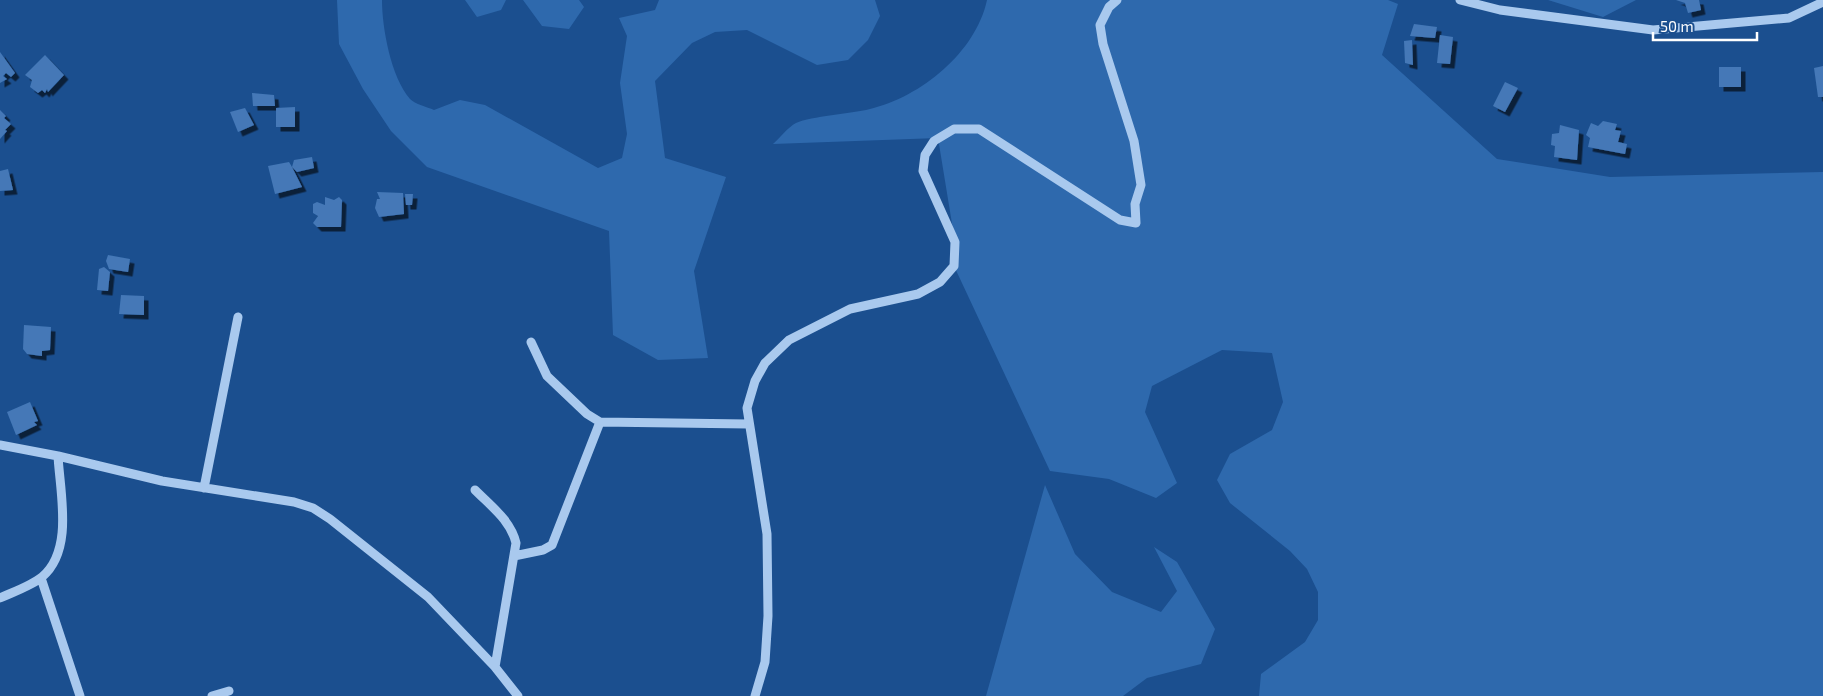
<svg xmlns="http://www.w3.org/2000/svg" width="1823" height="696" viewBox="0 0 1823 696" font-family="'Exo 2',sans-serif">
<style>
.green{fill:#2e69ad}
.building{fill:#4478b7;filter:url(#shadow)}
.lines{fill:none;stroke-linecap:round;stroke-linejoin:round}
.minor{stroke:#a9c9ee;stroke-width:9}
</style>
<defs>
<filter id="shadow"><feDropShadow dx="4.5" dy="4.5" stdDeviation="0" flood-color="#0009"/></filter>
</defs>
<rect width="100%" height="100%" fill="#1b4f8f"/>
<path class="green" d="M337 0H382C382 28 391 77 410 99 415 104 427 107 434 110L460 100 485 105 598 168 622 158 627 134 620 83 627 36 619 18 655 10 659 0H875L880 16 868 40 848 60 817 65 747 30 715 32 692 43 655 81 665 158 726 177 694 271 708 358 658 360 613 335 609 231 427 167 391 131 363 89 339 44Z
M465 0H506L501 10 477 17Z
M523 0H579L584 7 569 29 542 26Z
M987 0H1388L1398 4 1382 55 1497 159 1610 177 1823 172V696H1259L1261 674 1305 642 1318 620V592L1307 569 1290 551 1230 503 1217 480 1230 454 1272 430 1283 402 1272 353 1222 350 1152 386 1145 412 1177 483 1156 498 1109 479 1050 471 954 266 955 242 938 138 773 144C780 138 788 127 796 123 812 116 850 114 870 109 921 97 976 52 987 0Z
M1548 0H1636L1603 17Z
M1045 485 1075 554 1112 592 1161 612 1177 591 1154 547 1177 562 1215 629 1201 664 1147 678 1123 696H986Z"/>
<path class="building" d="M1676 0H1699L1701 10 1688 13 1685 3Z
M1414 24 1437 27 1435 38 1410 36Z
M1440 35 1453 37 1450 64 1437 63Z
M1412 40 1413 65 1405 63 1404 41Z
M0 52 15 73 11 77 6 73 3 76 7 79 0 83Z
M45 55 64 75 48 92 47 89 45 93 42 90 38 93 30 87 32 80 25 75Z
M1823 66V97H1818L1814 68Z
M1719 67H1741V87H1719Z
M1505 82 1518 88 1505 112 1493 106Z
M252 93 274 95 275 106H253Z
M295 107V127H276V108Z
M245 108 254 125 238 132 230 112Z
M0 110 6 116 4 118 11 124 5 130 7 131 0 139Z
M1603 121 1617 124 1615 130 1621 131 1618 142 1627 144 1625 154 1588 147 1590 138 1586 135 1591 123 1598 126Z
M1560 125 1579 130 1577 160 1554 157 1555 146 1551 145 1552 134 1559 133Z
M312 157 314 168 297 172 292 167 302 187 275 194 268 166 289 162 292 167 294 160Z
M8 169 13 190 0 191V171Z
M377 192 403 193 404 214 379 217 375 208 377 199H380Z
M405 194H413L412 205H406Z
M325 197 334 200 339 197 342 200 341 227H317L313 223 318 216 313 213V204L317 202 325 205Z
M108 255 130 259 128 272 109 269 106 261Z
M104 267 110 272 108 291 97 290 99 269Z
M121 295 144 296V315L119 314Z
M24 325 51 327 50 350 42 351V356L27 354 23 349Z
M30 402 38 421 34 422 37 425 16 435 7 412Z"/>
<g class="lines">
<path class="minor" d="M1460 0 1500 10 1653 30 1789 18 1823 2
M531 342 547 376 587 414 600 422 748 424
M0 445 58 456 162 481 294 502 313 508 330 519 428 597 495 667 518 696
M204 488 238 317
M475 490C492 507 511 521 516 543L495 667
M514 556 543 550 552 545 600 422
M41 578 80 696
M0 598C13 592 31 586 42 577 74 550 60 493 58 456
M212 696 229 691
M755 696 765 662 768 616 767 534 747 408 755 381 765 363 789 340 850 309 918 294 940 282 954 266 955 242 923 171 925 155 934 141 954 129H979L1120 220 1136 223 1135 204 1141 185 1134 141 1103 44 1100 25 1109 7 1117 0"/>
</g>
<path d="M1653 32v8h104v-8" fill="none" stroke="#ffffff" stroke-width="2.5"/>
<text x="1660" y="32" font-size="15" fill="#ffffff" stroke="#1b4f8f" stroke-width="4" paint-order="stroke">50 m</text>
</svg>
